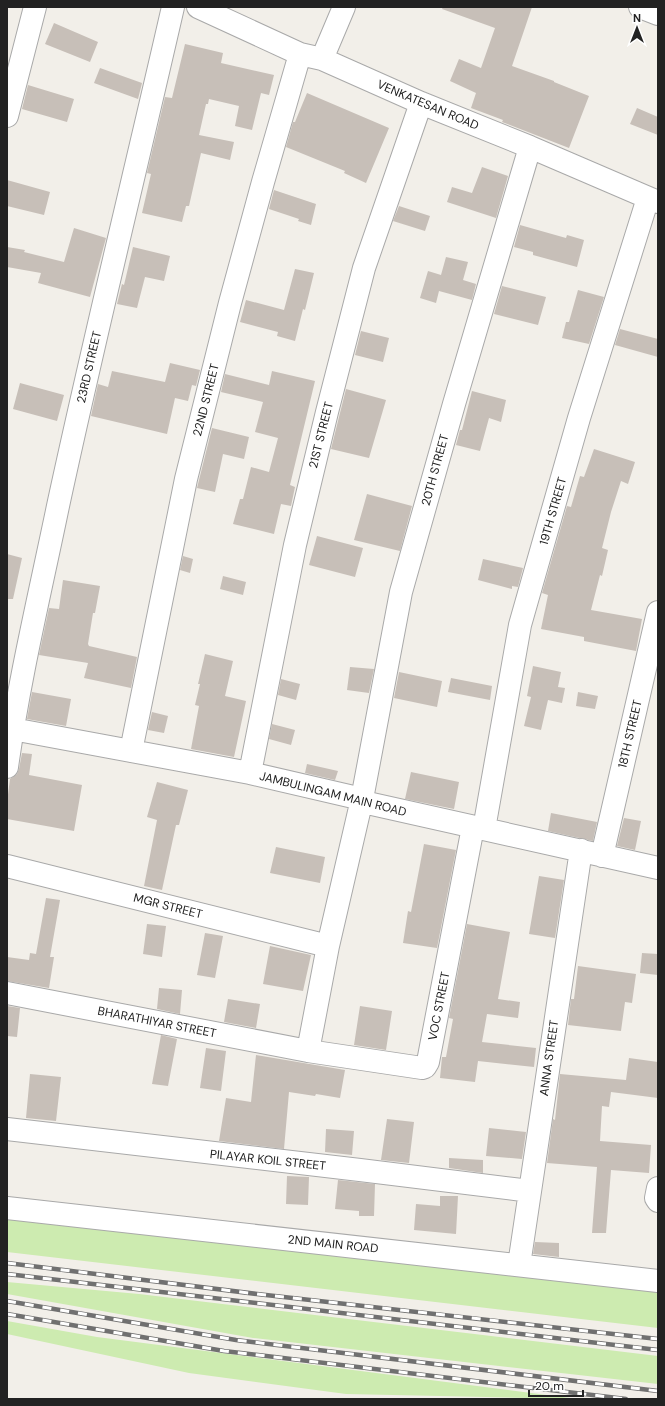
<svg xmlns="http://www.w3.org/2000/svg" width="665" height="1406" viewBox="0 0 665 1406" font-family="'DM Sans',sans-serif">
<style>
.grass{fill:#cdebb0}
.building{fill:#c7bfb8}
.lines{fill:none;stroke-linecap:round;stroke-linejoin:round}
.minor-casing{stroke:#a9a9a9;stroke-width:24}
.minor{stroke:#fff;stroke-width:22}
.rail-casing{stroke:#707070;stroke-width:4.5}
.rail{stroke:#fff;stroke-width:3;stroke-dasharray:9;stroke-linecap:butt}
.labels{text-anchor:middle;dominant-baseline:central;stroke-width:3.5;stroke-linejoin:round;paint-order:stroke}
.street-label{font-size:12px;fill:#222;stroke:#fff}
</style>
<rect width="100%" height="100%" fill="#f2efe9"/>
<path class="grass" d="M7 1217 658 1287V1328L7 1252Z
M7 1282 139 1294 658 1356V1384L253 1338 7 1294Z
M7 1321 97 1337 578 1399 346 1394 189 1373 7 1334Z"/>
<path class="building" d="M443 7H532L512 66 554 81V82L589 96 569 148 502 122 503 120 471 108 476 93 450 81 459 59 481 68 495 28 442 9Z
M54 23 98 42 90 62 45 44Z
M185 44 223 53 221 63 274 75 269 95 261 93 252 130 235 126 239 106 209 99 208 104H206L199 135 234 142 230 160 201 153 189 206H186L182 222 142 213 151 174 147 173 165 97 172 98Z
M100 68 142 83 138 99 94 83Z
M28 85 74 99 67 122 22 109Z
M307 93 389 128 366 183 344 173 345 171 286 147 293 122H295Z
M637 108 658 117V135L630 124Z
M482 167 508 176 496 218 447 202 452 187 472 193Z
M7 180 50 192 44 215 7 206Z
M274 190 316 204 311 225 298 221 299 219 269 209Z
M399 206 430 216 425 231 393 221Z
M520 225 566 238 567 235 584 240 577 267 533 255V252L514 247Z
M74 228 106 238 90 297 38 283 41 273 7 267V247L25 250 24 252 64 262Z
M133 247 170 256 164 281 145 277 137 308 117 304 122 284 124 285Z
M446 257 468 262 463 280 476 284 472 300 439 291 436 303 420 298 428 271 441 275Z
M295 269 314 273 305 310 303 309 295 341 277 336 278 332 240 322 246 300 284 310Z
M502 286 546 297 538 325 494 314Z
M578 290 604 297 589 344 562 338 566 322H569Z
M620 329 658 339V357L615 345Z
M361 331 389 338 383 362 355 355Z
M170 363 200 370 196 386 192 385 188 401 175 398 167 434 91 416 98 384 108 387 112 371 165 382Z
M272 371 315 381 290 485 295 487 291 506 281 504 274 534 233 524 240 499H243L251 467 269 472 278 438 255 432 263 402 221 392 225 374 269 385Z
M20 383 64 395 57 421 13 409Z
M346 389 386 400 369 458 331 449Z
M472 391 506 400 501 422 489 418 480 451 456 445 460 430H462Z
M212 428 249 437 244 459 223 454 215 492 197 488Z
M594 449 635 462 628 484 621 481 611 512 602 548 608 550 602 576 600 575 591 610 642 619 636 651 584 641V637L541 629 548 595 542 593 567 506 571 507 580 476 584 477Z
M367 494 412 506 400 551 354 540Z
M317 536 363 548 355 577 309 565Z
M7 554 22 558 13 599H7Z
M183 556 193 559 190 573 180 570Z
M483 559 523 568 518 587 512 586V589L478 580Z
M223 576 246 582 243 595 220 589Z
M63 580 100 586 95 613H93L88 644 89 646 137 657 131 688 84 678 88 663 39 655 49 608 59 609Z
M205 654 233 661 225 696 246 701 234 757 191 749 199 706 195 705 200 684H198Z
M533 666 561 672 558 687 565 688 562 703 548 700 541 730 524 726 531 697 527 696Z
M350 667 374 669 369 693 347 690Z
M399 672 442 681 437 707 394 698Z
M451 678 492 686 490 700 448 692Z
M281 679 300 684 296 700 278 695Z
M32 692 71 699 66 726 27 719Z
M578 692 598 696 595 709 576 706Z
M152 712 168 716 164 733 148 730Z
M272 724 295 730 291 745 269 739Z
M22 753 32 754 29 775 82 785 74 831 7 819V802L10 779 17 774 19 769Z
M307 764 338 771 335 780 305 773Z
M411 772 459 782 454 809 405 799Z
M157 782 188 790 179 825H176L162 890 144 886 157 820 147 817Z
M551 813 597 822 593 841 548 831Z
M624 818 641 821 635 850 617 846Z
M424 844 456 850 437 948 403 943 408 911 411 912Z
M276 847 325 857 320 883 270 873Z
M539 876 564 880 555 938 529 934Z
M46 898 60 900 50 957H54L49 988 7 981V957L29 960 30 953 36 954Z
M147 924 166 926 162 957 143 954Z
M467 924 510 932 498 999 520 1002 518 1018 487 1014 482 1042 536 1048 534 1067 478 1061 475 1082 440 1078 442 1057H446L453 1019 449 1018Z
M205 933 223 936 215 978 197 975Z
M270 946 311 955 303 991 263 984Z
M642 953 658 954V975L640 973Z
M578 966 636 974 632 1003 625 1002 621 1031 568 1025 571 999H574Z
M159 988 182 990 180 1014 157 1009Z
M228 999 260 1004 256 1028 224 1022Z
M7 1006 20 1008 17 1037 7 1036Z
M360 1006 392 1011 386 1050 354 1045Z
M161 1035 177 1039 168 1086 152 1084Z
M206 1048 226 1051 221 1091 200 1088Z
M256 1055 345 1070 340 1098 316 1094 315 1096 289 1092 284 1149 219 1141 226 1098 251 1102Z
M629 1058 658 1062V1098L611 1092 609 1107 602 1106 600 1141 651 1145 649 1173 611 1170 606 1233H592L597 1167 547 1163 553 1119 555 1120 560 1074 626 1080Z
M30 1074 61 1077 56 1121 26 1118Z
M387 1119 414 1122 409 1163 381 1160Z
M489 1128 526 1132 522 1159 486 1156Z
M326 1129 354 1131 352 1155 325 1152Z
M449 1158 483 1160V1173L449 1168Z
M287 1176 309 1177 308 1205 286 1204Z
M338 1180 375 1184 374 1216H359V1211L335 1209Z
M440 1196H458L456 1234 414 1230 416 1204 440 1206Z
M535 1242 559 1243V1257L533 1254Z"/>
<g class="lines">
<g class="minor-casing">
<path id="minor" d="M198 7 300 54 322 59 421 103 530 147 658 202
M640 7 658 14
M322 59 344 7
M7 116 35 7
M7 728 250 773 362 799 363 802 658 868
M131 751 186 479 230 303 263 182 300 54
M7 767C19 680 40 593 58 506 94 339 135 173 173 7
M250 773 295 545 327 412 364 268 421 103
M484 829 520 625 579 418 648 198
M602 856 658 612
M7 866 328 946
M7 993 308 1051 422 1068 425 1067 428 1062 473 827
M308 1051 328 946 362 799 401 592 454 404 530 147
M7 1129 360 1170 530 1191
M658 1188 656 1198 658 1201
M7 1208 658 1281
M519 1265 581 850"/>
</g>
<use href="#minor" class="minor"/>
<g class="rail-casing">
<path id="rail" d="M7 1263 257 1294 658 1339
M7 1274 658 1350
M7 1301 236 1340 658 1391
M7 1314 224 1351 626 1399"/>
</g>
<use href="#rail" class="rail"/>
</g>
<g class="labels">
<g class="street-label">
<text transform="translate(428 105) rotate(23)">VENKATESAN ROAD</text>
<text transform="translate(89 367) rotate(-77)">23RD STREET</text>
<text transform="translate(206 400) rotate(-76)">22ND STREET</text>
<text transform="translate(321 435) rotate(-76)">21ST STREET</text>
<text transform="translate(435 470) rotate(-75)">20TH STREET</text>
<text transform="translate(553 511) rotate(-74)">19TH STREET</text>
<text transform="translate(630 734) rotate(-77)">18TH STREET</text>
<text transform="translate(333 794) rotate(14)">JAMBULINGAM MAIN ROAD</text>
<text transform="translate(168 906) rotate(14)">MGR STREET</text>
<text transform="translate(439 1006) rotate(-79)">VOC STREET</text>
<text transform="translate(157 1022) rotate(11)">BHARATHIYAR STREET</text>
<text transform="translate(549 1058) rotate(-82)">ANNA STREET</text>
<text transform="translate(268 1160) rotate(6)">PILAYAR KOIL STREET</text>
<text transform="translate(333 1244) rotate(6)">2ND MAIN ROAD</text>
</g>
</g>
<rect width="665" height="1406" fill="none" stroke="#222222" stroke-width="16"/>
<g transform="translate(637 28)" stroke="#ffffff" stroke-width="3" paint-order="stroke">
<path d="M0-3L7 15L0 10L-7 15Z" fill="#222222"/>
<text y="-6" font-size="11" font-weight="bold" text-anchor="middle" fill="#222222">N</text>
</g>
<path d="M529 1390v6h54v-6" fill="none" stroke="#222222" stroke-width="2"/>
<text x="535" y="1390" font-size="12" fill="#222222" stroke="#ffffff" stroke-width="3" paint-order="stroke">20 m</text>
</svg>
